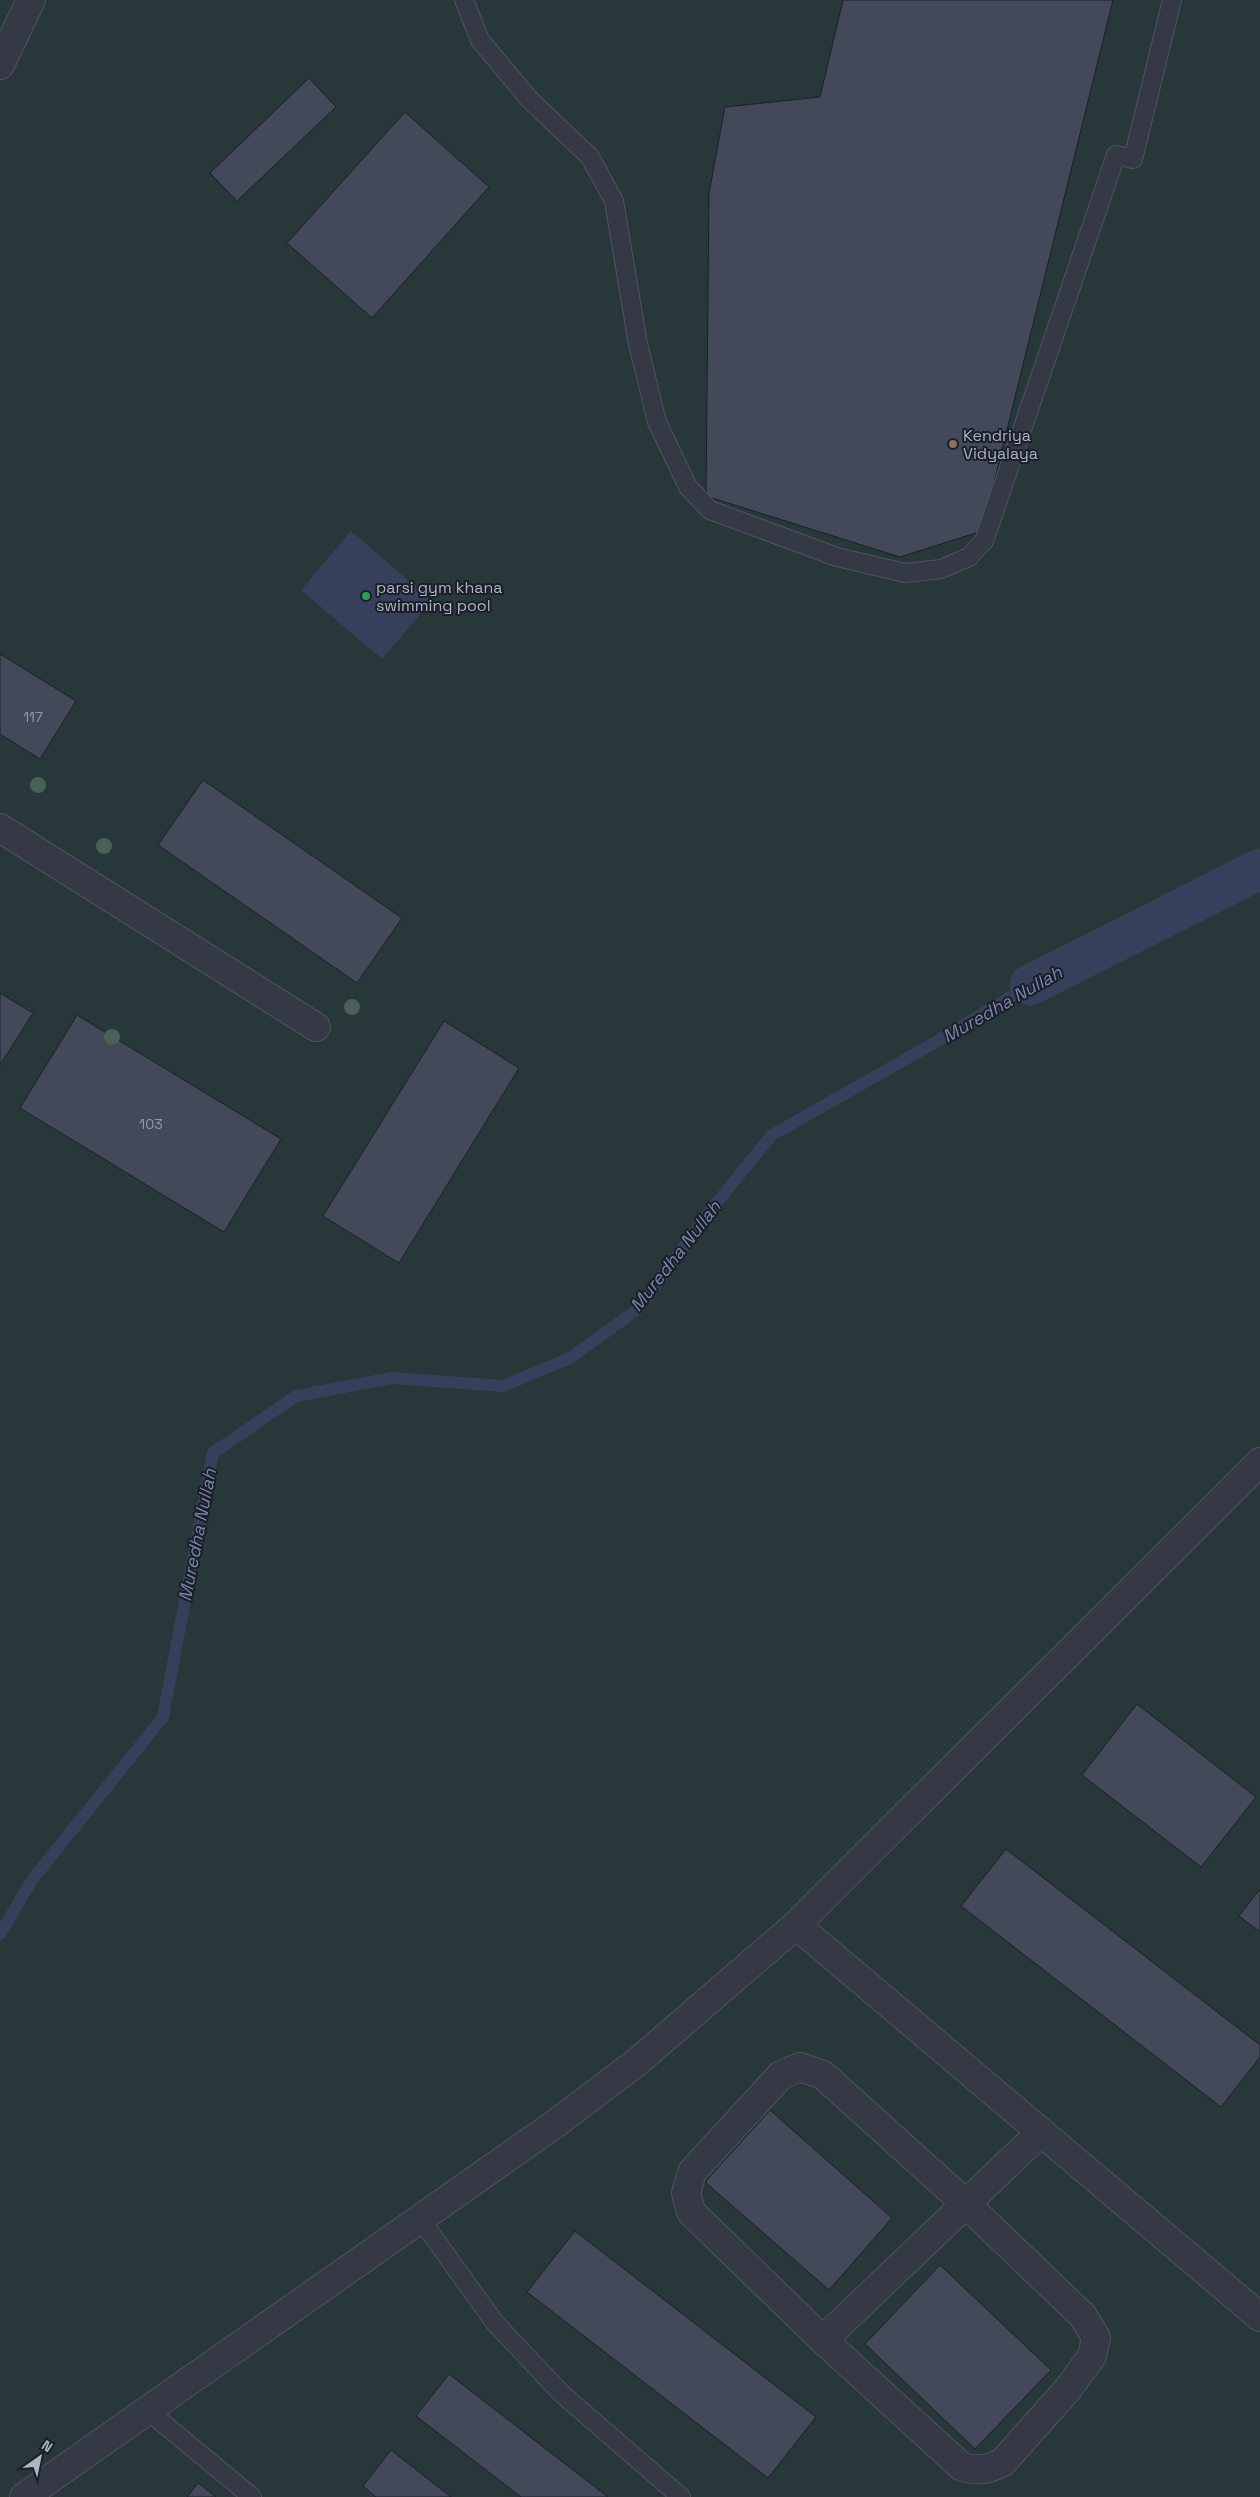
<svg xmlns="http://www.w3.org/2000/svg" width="1260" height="2497" viewBox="0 0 1260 2497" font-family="'Space Grotesk',sans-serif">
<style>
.green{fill:#27373a}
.water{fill:#36405a}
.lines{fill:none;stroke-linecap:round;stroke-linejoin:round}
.stream{stroke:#36405a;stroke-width:12}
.canal{stroke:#36405a;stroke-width:41}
.building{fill:#434959;stroke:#1c202c}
.service-casing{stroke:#4f5460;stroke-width:20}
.minor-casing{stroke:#4f5460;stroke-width:30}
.service{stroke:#353945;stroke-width:18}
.minor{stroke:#353945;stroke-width:28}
.tree{fill:#496159}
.education-dot{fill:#8d6e63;stroke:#1a1e2a;stroke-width:2}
.leisure-dot{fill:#2e9e5b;stroke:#1a1e2a;stroke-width:2}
.labels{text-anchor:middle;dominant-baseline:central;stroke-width:4;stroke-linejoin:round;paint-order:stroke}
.number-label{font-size:14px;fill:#9499a8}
.poi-label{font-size:16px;fill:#afb4c2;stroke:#1a1e2a;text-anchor:start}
.water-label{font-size:18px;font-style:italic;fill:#7987a8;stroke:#1a1e2a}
</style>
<rect width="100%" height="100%" fill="#212734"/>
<path class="green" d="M0 0H1260V2497H0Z"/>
<path class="water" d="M351 531 432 601 382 659 301 590Z"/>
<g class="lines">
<path class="stream" d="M0 1934 32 1880 163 1717 213 1453 296 1396 392 1378 503 1386 570 1358 638 1309 714 1206 772 1135 936 1042 1030 985"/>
<path class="canal" d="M1030 985 1260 869"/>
</g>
<path class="building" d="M843 0H1113L982 531 900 557 706 496 709 193 725 107 820 97Z
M309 78 336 107 237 201 210 173Z
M405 112 489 187 372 318 287 243Z
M0 654 76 701 40 759 0 734Z
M203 780 402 918 357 983 158 845Z
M0 993 33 1013 0 1065Z
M77 1015 281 1139 224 1232 20 1108Z
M444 1021 519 1068 399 1263 323 1216Z
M1137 1704 1256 1797 1201 1867 1082 1775Z
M1006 1849 1260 2045V2057L1221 2107 961 1906Z
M1260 1889V1932L1239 1916Z
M770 2110 892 2218 829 2290 705 2182Z
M575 2231 816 2417 768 2478 527 2292Z
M940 2265 1051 2370 975 2449 865 2344Z
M449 2374 608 2497H521L416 2416Z
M391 2450 451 2497H376L363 2486Z
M198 2483 216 2497H187Z"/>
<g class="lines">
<g class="service-casing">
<path id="service" d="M464 0 480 40 529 99 590 157 614 201 638 344 657 422 688 487 710 510 837 557 905 573 941 569 969 557 984 541 1116 155 1133 159 1172 0
M419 2217 495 2323 562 2394 681 2497
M147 2410 252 2497"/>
</g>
<g class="minor-casing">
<path id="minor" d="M0 65 31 0
M0 828 316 1027
M796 1925 1260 2317
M800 2067 823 2075 966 2204 1083 2316 1096 2338 1092 2356 1068 2389 1003 2462C988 2470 979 2471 962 2467L823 2340 691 2212 686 2193 692 2172 781 2075Z
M823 2340 1041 2132
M24 2497 555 2124 637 2062 796 1925 1260 1462"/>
</g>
<use href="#service" class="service"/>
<use href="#minor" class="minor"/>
</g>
<g class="tree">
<circle cx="38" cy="785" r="8"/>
<circle cx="104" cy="846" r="8"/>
<circle cx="352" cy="1007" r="8"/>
<circle cx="112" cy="1037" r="8"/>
</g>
<circle class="education-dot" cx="953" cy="444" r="5"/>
<circle class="leisure-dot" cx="366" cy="596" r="5"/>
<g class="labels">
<g class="number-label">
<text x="33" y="717">117</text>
<text x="151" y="1124">103</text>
</g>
<g class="poi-label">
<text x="963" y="435">Kendriya<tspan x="963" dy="18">Vidyalaya</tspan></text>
<text x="376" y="587">parsi gym khana<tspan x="376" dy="18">swimming pool</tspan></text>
</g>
<g class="water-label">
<text transform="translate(1002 1004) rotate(-30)">Muredha Nullah</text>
<text transform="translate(675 1256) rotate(-52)">Muredha Nullah</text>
<text transform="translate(197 1535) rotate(-79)">Muredha Nullah</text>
</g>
</g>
<g transform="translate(40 2457) rotate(33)" stroke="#1a1e2a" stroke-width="4" paint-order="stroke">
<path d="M0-4L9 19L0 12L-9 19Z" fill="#afb4c2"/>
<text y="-8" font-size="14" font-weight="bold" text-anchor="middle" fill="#afb4c2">N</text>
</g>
</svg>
